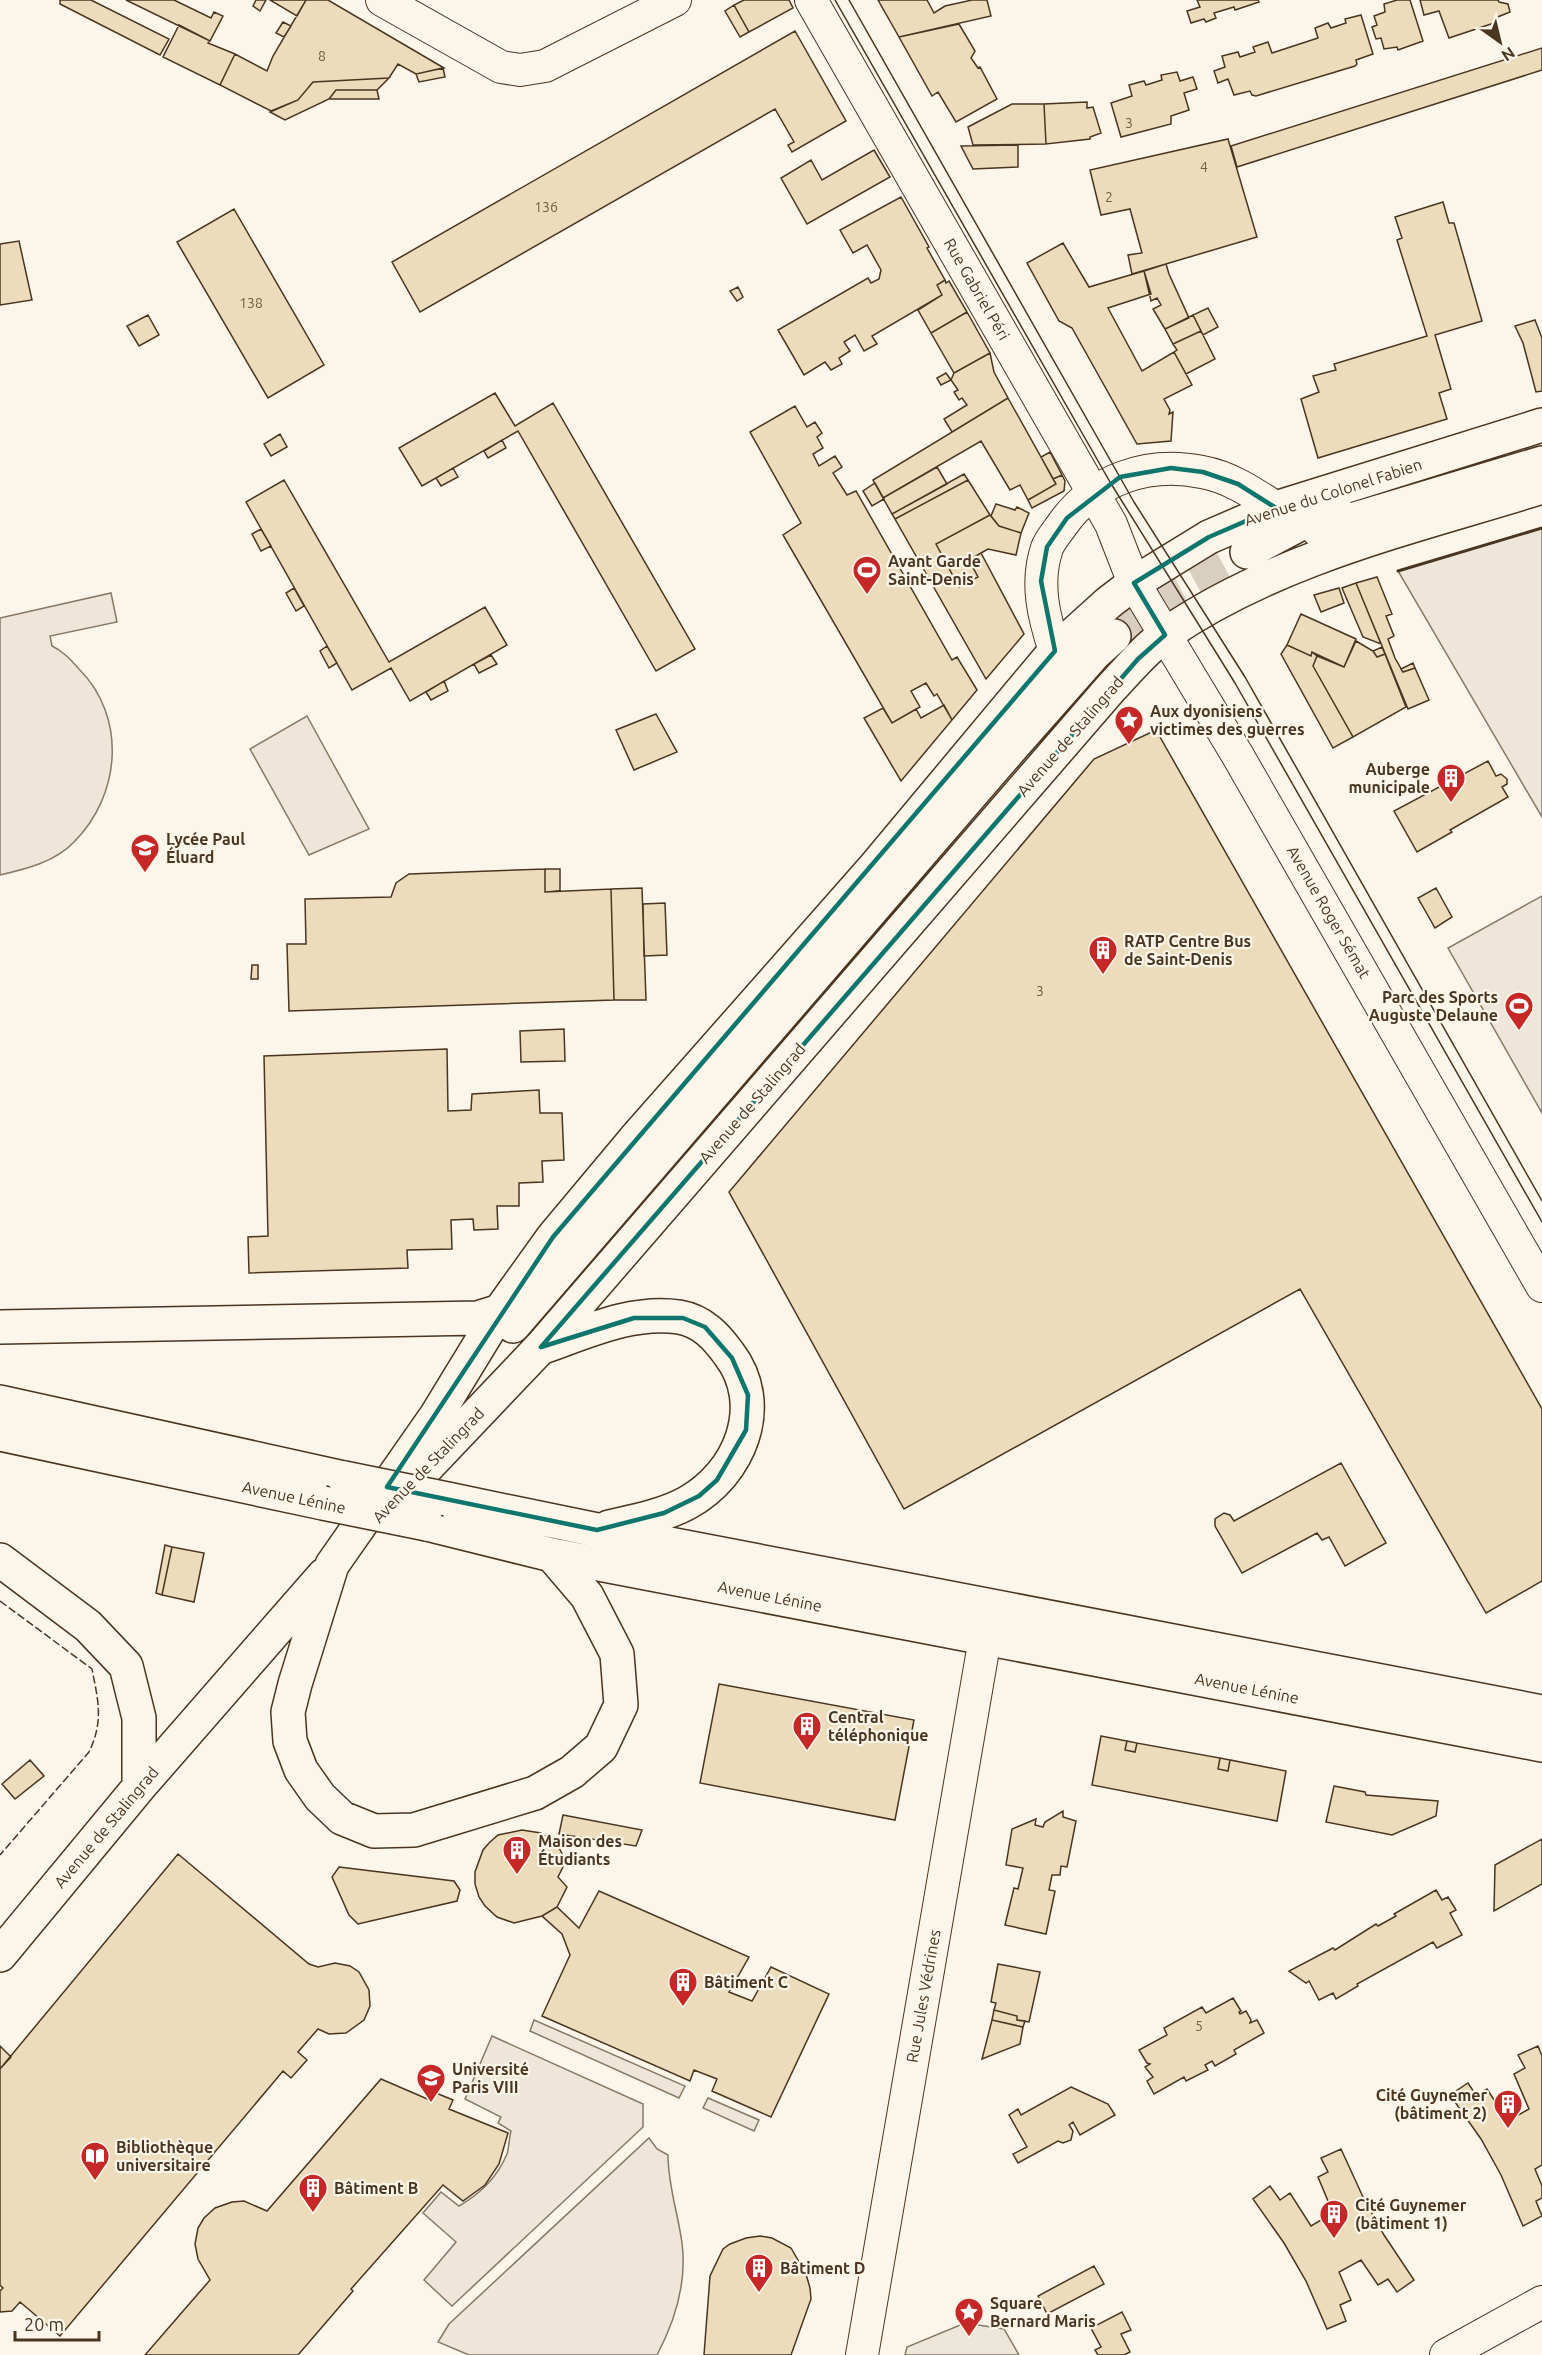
<svg xmlns="http://www.w3.org/2000/svg" width="1542" height="2355" viewBox="0 0 1542 2355" font-family="Ubuntu,sans-serif">
<style>
.green{fill:#ede6d9;stroke:#887966;stroke-width:1.5}
.parking{fill:#ede7d9;stroke:#887966;stroke-width:1.5}
.building{fill:#ecdcbc;stroke:#4a3520;stroke-width:1.5}
.lines{fill:none;stroke-linecap:round;stroke-linejoin:round}
.major-tunnel{stroke:#d8cfc1;stroke-width:33;stroke-dasharray:33 16;stroke-linecap:butt}
.minor-casing{stroke:#4a3520;stroke-width:34}
.major-casing{stroke:#4a3520;stroke-width:36}
.minor{stroke:#fbf6e9;stroke-width:32}
.major{stroke:#fbf6e9;stroke-width:33}
.tram{stroke:#4a3520;stroke-width:1.5}
.major-bridge-casing{stroke:#4a3520;stroke-width:36;stroke-linecap:butt}
.major-bridge{stroke:#fbf6e9;stroke-width:33}
.fence{stroke:#4a3520;stroke-width:1.5;stroke-dasharray:8 3;stroke-linecap:butt}
.wall{stroke:#4a3520;stroke-width:3}
.marked{fill:none;stroke:#0f766e;stroke-width:4.5;stroke-linejoin:round}
.labels{text-anchor:middle;dominant-baseline:central;stroke-width:4.5;stroke-linejoin:round;paint-order:stroke}
.number-label{font-size:14px;fill:#725f47}
.street-label{font-size:16px;fill:#4a3520;stroke:#fbf6e9}
.poi-label{font-size:16px;font-weight:bold;fill:#4a3520;stroke:#fbf6e9;text-anchor:start}
</style>
<rect width="100%" height="100%" fill="#fbf6e9"/>
<path class="green" d="M1542 528V817L1398 571Z
M111 593 117 622 50 636 52 646C63 651 71 660 79 669 127 717 121 795 74 842 55 862 26 869 0 875V618Z
M307 716 369 829 309 855 250 749Z
M1542 896V1113L1448 948Z
M534 2020 685 2086 679 2098 530 2031Z
M492 2036 643 2104V2127L452 2306 424 2280 456 2242 423 2213 441 2192 459 2206C480 2194 497 2178 507 2154 509 2148 509 2138 511 2131L498 2123 501 2117 465 2099Z
M708 2098 759 2120 754 2131 703 2108Z
M649 2138 657 2149 668 2155C668 2186 678 2213 682 2243 687 2282 675 2321 657 2355H469L438 2342 449 2324Z"/>
<path class="parking" d="M965 2323 1004 2329 1019 2355H905L907 2347Z"/>
<path class="building" d="M60 0H91L169 39 160 55 60 4Z
M126 0H174L211 18 214 12 223 16 210 41Z
M256 0H266L260 11 253 6Z
M270 0H306L297 16Z
M306 0H328L444 68 416 74 398 64 389 78 313 82 298 100 271 111 220 85 235 54 267 71 273 56Z
M744 0H789L793 8 749 32 734 5Z
M878 0H927L934 13 945 6 972 0H987L991 16 899 37Z
M1197 0H1258L1259 2 1235 10 1234 7 1214 13 1216 18 1206 22 1204 19 1191 23 1187 11 1200 7Z
M1397 0H1410L1423 41 1398 50 1397 47 1384 49 1381 38 1376 39 1372 27 1377 25 1374 16 1385 12 1384 4Z
M1420 0H1498L1499 2 1508 4 1510 12 1495 18 1497 22 1449 38 1439 11 1424 15Z
M734 5 749 32 740 37 725 11Z
M1361 15 1373 54 1356 60 1357 64 1355 66 1256 96 1252 95 1250 91 1234 95 1228 79 1218 83 1214 71 1225 67 1222 56 1238 52 1240 57 1255 52 1253 47 1268 42 1272 53 1318 38 1315 28 1328 23 1331 28 1346 23 1345 19Z
M283 22 291 26 284 37 276 33Z
M959 24 975 51 971 58 978 68 980 67 997 99 956 122 938 92 932 96 899 37Z
M179 25 210 41 208 43 235 54 220 85 163 57Z
M795 31 846 121 792 152 788 145 794 142 775 109 420 312 392 262Z
M1542 48V70L1237 167 1231 146Z
M443 68 445 77 419 82 416 74Z
M1177 72 1180 81 1193 77 1197 89 1184 93 1189 110 1171 116V124L1121 137 1111 103 1132 96 1129 85 1144 81 1146 85 1162 80 1161 75Z
M389 78 377 90H336L329 99 285 120 270 112 298 100 313 82Z
M336 90H377L379 99H329Z
M1087 102V108L1093 107 1101 133 1090 137V139L1046 144 1044 104Z
M1012 104H1044L1046 144 973 145 968 127Z
M1228 139 1257 237 1132 274 1128 255 1142 253 1130 209 1101 215 1090 170Z
M1018 145V167L973 169 961 146Z
M874 150 890 177 807 224 781 178 811 160 822 180Z
M901 197 929 247 927 248 945 280 937 285 942 295 872 336 877 344 864 351 855 335 844 342 850 351 839 358 842 364 831 370 825 362 804 375 778 330 868 278 871 283 879 279 881 270 867 245 853 253 840 230Z
M1443 202 1449 223H1454L1482 321 1435 335 1451 389 1439 393 1447 419 1318 458 1301 399 1319 392 1313 376 1336 370 1334 364 1427 336 1397 240 1402 238 1395 217Z
M234 209 324 365 268 398 177 242Z
M19 241 32 300 0 305V244Z
M1063 243 1089 287 1144 271 1151 294 1108 308 1142 371 1174 352 1192 385 1164 399 1170 410 1169 414 1173 412 1171 441 1137 444 1072 328 1059 321 1027 263Z
M1166 264 1169 274 1189 318 1165 329 1153 309 1161 305 1157 298 1151 301 1144 271Z
M945 280 946 283 949 281 967 312 931 333 918 310 942 295 937 285Z
M738 287 743 297 737 301 730 291Z
M1208 308 1218 327 1203 335 1193 315Z
M967 312 990 353 954 373 931 333Z
M148 315 159 335 139 346 127 326Z
M1193 315 1201 331 1173 344 1165 329Z
M1535 320 1542 338V391L1536 392 1523 343 1515 326Z
M1201 331 1215 359 1186 374 1174 352 1177 350 1173 344Z
M990 353 994 372 1008 398 952 432 944 419 967 405 962 398 959 400 954 392 958 390 951 380 954 373Z
M946 373 951 380 941 385 937 378Z
M495 393 515 426 553 403 695 649 656 671 518 431 422 486 399 448Z
M1008 398 1056 484 1028 500 1020 485 1010 490 981 441 883 498 873 480Z
M795 406 807 427 815 422 822 433 817 437 823 448 813 454 819 466 835 456 842 467 833 473 847 495 856 491 952 660 957 657 977 690 952 720 937 694 934 696 926 683 911 691 920 707 892 723 783 535 801 523 750 432Z
M280 434 287 447 271 456 264 444Z
M502 440 506 448 488 458 484 451Z
M1050 452 1062 475 1053 479 1041 457Z
M937 467 947 484 892 514 883 498Z
M453 468 458 477 441 486 436 478Z
M964 474 968 480 895 519 892 514Z
M1062 475 1065 481 1064 491 1032 508 1028 500 1056 484 1053 479Z
M284 480 389 662 485 607 507 645 410 701 391 668 352 690 246 502Z
M968 480 990 515 936 544 959 587 978 577 969 560 981 553 1024 634 986 679 895 519Z
M875 483 884 499 872 506 863 491Z
M996 504 1015 510 1017 507 1029 513 1021 533 999 526 991 516Z
M990 515 999 526 1021 533 1016 555 988 549 981 553 969 560 978 577 959 587 936 544Z
M261 529 271 546 261 551 252 534Z
M1377 577 1392 614 1386 616 1394 636 1388 639 1395 658 1403 672 1415 668 1429 700 1408 709 1356 583Z
M1356 583 1381 644 1363 637 1342 588Z
M294 588 304 606 296 611 286 593Z
M1339 588 1344 603 1321 612 1314 595Z
M1301 614 1356 639 1344 667 1312 652 1311 656 1287 645Z
M1356 641 1373 651 1377 657 1385 654 1406 707 1353 737 1313 666 1317 656 1344 667Z
M1287 645 1311 656 1312 652 1317 656 1313 666 1353 737 1333 748 1281 654Z
M327 646 337 663 329 668 320 651Z
M1382 647 1385 654 1377 657 1373 651Z
M491 655 497 664 479 673 474 664Z
M1413 663 1415 668 1403 672 1401 669Z
M444 681 448 691 431 700 426 692Z
M944 705 952 720 901 781 864 718 883 708 892 723 916 709 921 718Z
M656 714 677 752 634 770 616 730Z
M1156 730 1542 1409V1581L1486 1613 1300 1289 904 1509 729 1192 1094 759Z
M1488 761 1496 776 1501 774 1507 779V784L1502 787 1508 797 1450 830 1452 832 1417 852 1394 811Z
M545 869H560V891L545 892Z
M545 869V892L611 889 614 1000 289 1011 287 944H306L305 899 391 897 396 883 409 874Z
M642 888 646 1000H614L611 889Z
M1436 888 1452 917 1435 928 1418 898Z
M665 903 667 955 644 956 643 904Z
M252 965H258V979H251Z
M564 1029 565 1061 521 1062 520 1031Z
M447 1049 448 1111 471 1110 472 1094 539 1090 540 1113H562L564 1160 542 1161 543 1182 519 1183V1206H497L498 1229 474 1230 473 1219 451 1220 452 1249 407 1250 408 1268 249 1273 248 1237 268 1236 264 1056Z
M1341 1463 1386 1543 1345 1566 1329 1537 1322 1540 1317 1533 1242 1573 1215 1526V1519L1224 1513 1230 1515 1234 1521Z
M165 1545 172 1547 162 1595 156 1593Z
M172 1547 204 1553 194 1602 162 1595Z
M719 1684 914 1720 895 1820 700 1783Z
M1101 1736 1127 1741 1125 1750 1135 1752 1137 1743 1220 1758 1218 1769 1228 1771 1230 1760 1286 1771 1277 1821 1092 1785Z
M1127 1741 1137 1743 1135 1752 1125 1750Z
M1220 1758 1230 1760 1228 1771 1218 1769Z
M30 1760 44 1776 15 1799 2 1784Z
M1334 1786 1365 1792 1366 1795 1438 1801 1436 1816 1392 1835 1326 1822Z
M1063 1811V1817L1076 1821 1067 1867 1061 1866 1060 1875H1052L1049 1890 1055 1891 1046 1934 1005 1925 1014 1888 1018 1889 1023 1868 1006 1865 1012 1829 1036 1819 1035 1825 1043 1827 1045 1822Z
M563 1815 642 1830 636 1846 559 1834Z
M522 1830 541 1833 558 1846 566 1861 558 1877 567 1887 557 1907 542 1916 514 1923 497 1917 485 1906 479 1897 475 1884V1872L483 1850 489 1843 498 1835Z
M1542 1839V1884L1494 1911 1495 1865Z
M178 1854 309 1964 318 1967 335 1963 350 1966 359 1972 369 1990 370 2006 364 2020 346 2033 329 2034 318 2029 298 2052 307 2060 291 2078 283 2071 60 2336 20 2302 12 2311 0 2312V2291L3 2288 0 2285V2069Z
M339 1867 454 1881 460 1890 457 1901 358 1924 349 1915 332 1877Z
M1436 1890 1442 1900 1448 1897 1456 1910 1450 1913 1462 1935 1437 1948 1433 1942 1357 1984 1358 1986 1336 1999 1333 1993 1319 2000 1309 1981 1306 1983 1289 1971 1333 1948 1335 1950 1376 1924 1378 1926 1396 1916 1394 1914Z
M599 1891 749 1957 729 1992 752 2001 771 1967 829 1994 771 2117 712 2091 717 2079 694 2070 690 2081 542 2016 570 1955 562 1934 542 1916 557 1907 579 1928Z
M998 1964 1040 1972 1029 2022 1017 2020V2016L994 2010 996 2003 991 2002Z
M1233 1998 1241 2011 1239 2012 1240 2014 1246 2011 1251 2020 1250 2023 1257 2020 1264 2033 1234 2050 1236 2054 1215 2066 1212 2061 1205 2065 1208 2070 1186 2081 1184 2077 1154 2094 1147 2081 1153 2077 1145 2067 1150 2064 1147 2063 1139 2050 1167 2035 1164 2028 1202 2007 1206 2013Z
M994 2010 1017 2016V2020L1025 2021 1023 2027 992 2020Z
M992 2020 1023 2027 1020 2044 982 2059Z
M0 2046 11 2057 0 2069Z
M1538 2046 1542 2056V2165L1535 2169 1542 2186V2198L1536 2201 1542 2216 1523 2226 1501 2175 1481 2139 1450 2095 1468 2083 1476 2095 1487 2089 1508 2121 1529 2109 1514 2074 1525 2068 1518 2055Z
M381 2079 432 2101 436 2093 453 2100 449 2109 508 2133 499 2164 485 2185 463 2201 443 2185 351 2289 353 2291 298 2355H145L210 2280 198 2259 195 2244 198 2228 204 2218 215 2208 232 2202 244 2201 267 2211Z
M1071 2087 1108 2104 1115 2115 1080 2135 1073 2122 1069 2125 1073 2131 1071 2140 1063 2143 1058 2141 1018 2163 1013 2154 1027 2147 1009 2115 1018 2109 1021 2115Z
M1341 2149 1363 2197 1384 2235 1414 2280 1397 2292 1388 2279 1378 2285 1361 2260 1339 2272 1351 2300 1340 2305 1346 2321 1327 2329 1306 2281 1284 2243 1253 2199 1270 2186 1280 2200 1290 2193 1311 2226 1333 2213 1318 2177 1328 2172 1321 2158Z
M760 2236 772 2238 791 2248 806 2274 810 2288 811 2299 791 2355H704L710 2276 723 2249 730 2244 746 2238Z
M1094 2266 1104 2284 1047 2314 1038 2296Z
M1122 2312 1131 2330 1121 2334 1130 2352 1124 2355H1098L1095 2350 1101 2347 1091 2328Z"/>
<g class="lines">
<path class="major-tunnel" d="M1114 636 1163 597 1247 552"/>
<g class="minor-casing">
<path id="minor" d="M382 0 501 67 520 70 545 66 675 0
M811 0 1111 524 1134 583 1238 756 1542 1286
M1055 651C1044 618 1035 583 1047 548 1050 540 1057 532 1062 525 1094 479 1148 461 1202 472 1230 477 1253 493 1276 508
M862 2355 985 1638
M1446 2355 1542 2302"/>
</g>
<g class="major-casing">
<path id="major" d="M1318 530 1542 463
M1247 552 1300 524 1337 512
M513 1326 1012 747 1094 654 1114 636
M0 1327 478 1318 500 1311 511 1305
M543 1347C586 1332 632 1310 679 1317 702 1321 716 1336 729 1354 768 1405 740 1474 687 1503 663 1516 635 1521 609 1527
M0 1402 344 1478
M0 1434 323 1503
M403 1492 541 1347 1111 688C1128 670 1145 649 1166 634 1278 557 1414 527 1542 487
M447 1499 597 1530 1542 1712
M427 1524 552 1555 1542 1745
M552 1555 587 1596 617 1654 621 1705 601 1747 572 1772 535 1793 414 1830 374 1831 342 1818 320 1797 301 1770 290 1741 288 1712 295 1684 332 1565 436 1416 500 1311 553 1237 635 1139 873 869 1055 651 1108 603 1134 583 1209 537 1276 508 1542 425
M0 1560 88 1626 126 1666 139 1718V1787
M0 1955 139 1787 324 1575"/>
</g>
<use href="#minor" class="minor"/>
<use href="#major" class="major"/>
<path class="tram" d="M835 0 1110 482 1235 683 1542 1222
M849 0 1134 502 1245 677 1542 1201"/>
<g class="major-bridge-casing">
<path id="major-bridge" d="M344 1478 447 1499
M323 1503 427 1524"/>
</g>
<use href="#major-bridge" class="major-bridge"/>
<path class="fence" d="M0 1601 92 1669C98 1700 104 1721 89 1752L0 1855"/>
<path class="wall" d="M1398 571 1542 528"/>
</g>
<path class="marked" d="M1171 468 1203 472 1238 484 1276 508 1209 537 1134 583 1165 635 1138 659 541 1347 634 1318H683L705 1327 732 1358 748 1395 746 1430 717 1480 699 1496 664 1513 597 1530 387 1487 553 1237 1055 651 1041 581 1047 547 1067 518 1120 477Z"/>
<defs>
<g id="stadium-pin" transform="scale(1.5)"><path d="M0 17L-7.5 6A9.5 9.5 0 1 1 7.5 6Z" fill="#c62828" stroke="#fbf6e9"/><path d="M0-5a6.5 5 0 1 0 0 10a6.5 5 0 1 0 0-10ZM-3.5-1.8h7v3.6h-7Z" fill="#fff"/></g>
<g id="sight-pin" transform="scale(1.5)"><path d="M0 17L-7.5 6A9.5 9.5 0 1 1 7.5 6Z" fill="#c62828" stroke="#fbf6e9"/><path d="M0-6L1.8-2.2L6-1.7L2.9 1.2L3.7 5.4L0 3.3L-3.7 5.4L-2.9 1.2L-6-1.7L-1.8-2.2Z" fill="#fff"/></g>
<g id="building-pin" transform="scale(1.5)"><path d="M0 17L-7.5 6A9.5 9.5 0 1 1 7.5 6Z" fill="#c62828" stroke="#fbf6e9"/><path d="M-4-6H4V6H1V3H-1V6H-4ZM-2.5-4.3h1.7v1.8h-1.7ZM.8-4.3h1.7v1.8H.8ZM-2.5-1h1.7V.8h-1.7ZM.8-1h1.7V.8H.8Z" fill="#fff"/></g>
<g id="school-pin" transform="scale(1.5)"><path d="M0 17L-7.5 6A9.5 9.5 0 1 1 7.5 6Z" fill="#c62828" stroke="#fbf6e9"/><path d="M0-5L7-2L0 1L-7-2ZM-4 1L0 2.5L4 1V4Q0 6-4 4Z" fill="#fff"/></g>
<g id="university-pin" transform="scale(1.5)"><path d="M0 17L-7.5 6A9.5 9.5 0 1 1 7.5 6Z" fill="#c62828" stroke="#fbf6e9"/><path d="M0-5L7-2L0 1L-7-2ZM-4 1L0 2.5L4 1V4Q0 6-4 4Z" fill="#fff"/></g>
<g id="library-pin" transform="scale(1.5)"><path d="M0 17L-7.5 6A9.5 9.5 0 1 1 7.5 6Z" fill="#c62828" stroke="#fbf6e9"/><path d="M-6-4Q-3-5.5-.7-3.5V5Q-3 3-6 4ZM6-4Q3-5.5 .7-3.5V5Q3 3 6 4Z" fill="#fff"/></g>
</defs>
<g fill-rule="evenodd">
<use href="#stadium-pin" x="867" y="570"/>
<use href="#sight-pin" x="1129" y="720"/>
<use href="#building-pin" x="1451" y="778"/>
<use href="#school-pin" x="145" y="848"/>
<use href="#building-pin" x="1103" y="950"/>
<use href="#stadium-pin" x="1519" y="1006"/>
<use href="#building-pin" x="807" y="1726"/>
<use href="#building-pin" x="517" y="1850"/>
<use href="#building-pin" x="683" y="1982"/>
<use href="#university-pin" x="431" y="2078"/>
<use href="#building-pin" x="1508" y="2104"/>
<use href="#library-pin" x="95" y="2156"/>
<use href="#building-pin" x="313" y="2188"/>
<use href="#building-pin" x="1334" y="2214"/>
<use href="#building-pin" x="759" y="2268"/>
<use href="#sight-pin" x="969" y="2312"/>
</g>
<g class="labels">
<g class="number-label">
<text x="322" y="56">8</text>
<text x="1129" y="123">3</text>
<text x="1204" y="167">4</text>
<text x="1109" y="197">2</text>
<text x="546" y="207">136</text>
<text x="251" y="303">138</text>
<text x="1040" y="991">3</text>
<text x="1199" y="2026">5</text>
</g>
<g class="street-label">
<text transform="translate(977 289) rotate(60)">Rue Gabriel Péri</text>
<text transform="translate(1333 492) rotate(-18)">Avenue du Colonel Fabien</text>
<text transform="translate(1070 736) rotate(-49)">Avenue de Stalingrad</text>
<text transform="translate(1329 912) rotate(60)">Avenue Roger Sémat</text>
<text transform="translate(752 1103) rotate(-49)">Avenue de Stalingrad</text>
<text transform="translate(428 1465) rotate(-46)">Avenue de Stalingrad</text>
<text transform="translate(294 1497) rotate(12)">Avenue Lénine</text>
<text transform="translate(770 1596) rotate(11)">Avenue Lénine</text>
<text transform="translate(1247 1688) rotate(11)">Avenue Lénine</text>
<text transform="translate(106 1827) rotate(-50)">Avenue de Stalingrad</text>
<text transform="translate(923 1996) rotate(-80)">Rue Jules Védrines</text>
</g>
<g class="poi-label">
<text x="888" y="561">Avant Garde<tspan x="888" dy="18">Saint-Denis</tspan></text>
<text x="1150" y="711">Aux dyonisiens<tspan x="1150" dy="18">victimes des guerres</tspan></text>
<text x="1430" y="769" text-anchor="end">Auberge<tspan x="1430" dy="18">municipale</tspan></text>
<text x="166" y="839">Lycée Paul<tspan x="166" dy="18">Éluard</tspan></text>
<text x="1124" y="941">RATP Centre Bus<tspan x="1124" dy="18">de Saint-Denis</tspan></text>
<text x="1498" y="997" text-anchor="end">Parc des Sports<tspan x="1498" dy="18">Auguste Delaune</tspan></text>
<text x="828" y="1717">Central<tspan x="828" dy="18">téléphonique</tspan></text>
<text x="538" y="1841">Maison des<tspan x="538" dy="18">Étudiants</tspan></text>
<text x="704" y="1982">Bâtiment C</text>
<text x="452" y="2069">Université<tspan x="452" dy="18">Paris VIII</tspan></text>
<text x="1487" y="2095" text-anchor="end">Cité Guynemer<tspan x="1487" dy="18">(bâtiment 2)</tspan></text>
<text x="116" y="2147">Bibliothèque<tspan x="116" dy="18">universitaire</tspan></text>
<text x="334" y="2188">Bâtiment B</text>
<text x="1355" y="2205">Cité Guynemer<tspan x="1355" dy="18">(bâtiment 1)</tspan></text>
<text x="780" y="2268">Bâtiment D</text>
<text x="990" y="2303">Square<tspan x="990" dy="18">Bernard Maris</tspan></text>
</g>
</g>
<g transform="translate(1500 42) rotate(146)" stroke="#fbf6e9" stroke-width="4.5" paint-order="stroke">
<path d="M0-4.5L10 22L0 15L-10 22Z" fill="#4a3520"/>
<text y="-9" font-size="16" font-weight="bold" text-anchor="middle" fill="#4a3520">N</text>
</g>
<path d="M15 2331v9h84v-9" fill="none" stroke="#4a3520" stroke-width="3"/>
<text x="24" y="2331" font-size="18" fill="#4a3520" stroke="#fbf6e9" stroke-width="4.5" paint-order="stroke">20 m</text>
</svg>
